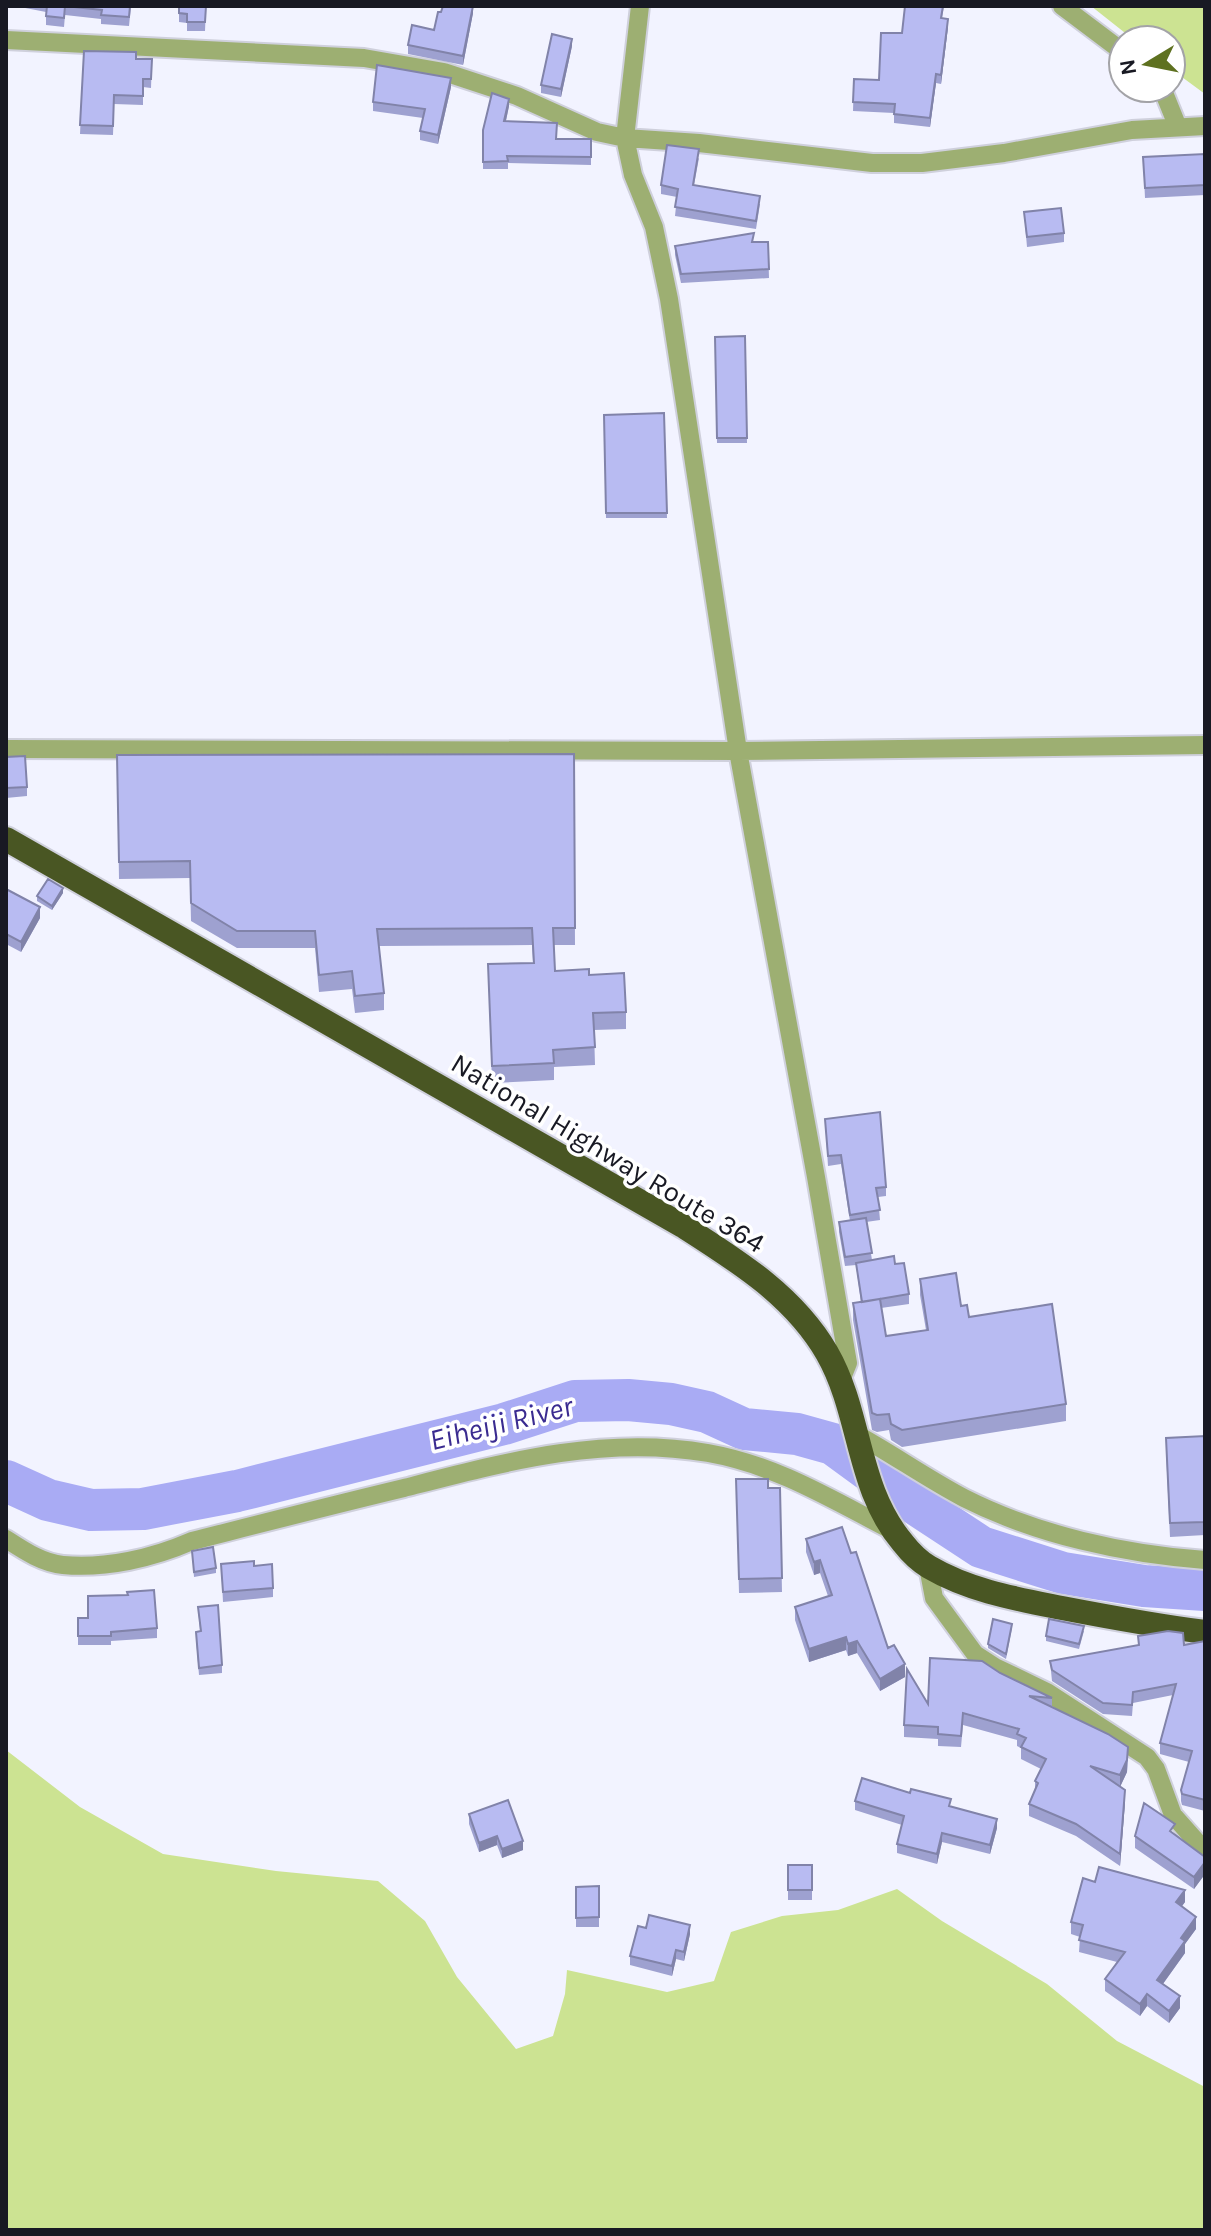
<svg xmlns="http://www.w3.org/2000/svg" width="1211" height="2236" viewBox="0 0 1211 2236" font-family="Karla,sans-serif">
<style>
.green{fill:#cce392}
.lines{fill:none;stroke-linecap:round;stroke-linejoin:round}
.river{stroke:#a9abf4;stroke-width:42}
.street-casing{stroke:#cfd0dc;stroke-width:22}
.highway-casing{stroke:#cfd0dc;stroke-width:28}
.street{stroke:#9daf72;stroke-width:18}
.highway{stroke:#495623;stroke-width:24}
.wall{fill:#9ea1d0}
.shaded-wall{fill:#8183a9}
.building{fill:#b8bbf2;stroke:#8183a9;stroke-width:2}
.labels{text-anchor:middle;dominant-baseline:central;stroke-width:7;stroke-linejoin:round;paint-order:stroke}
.street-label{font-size:28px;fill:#181923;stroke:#fff}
.water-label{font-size:30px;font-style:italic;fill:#3a2b90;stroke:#fff}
</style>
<rect width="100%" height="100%" fill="#f2f3ff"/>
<path class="green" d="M1091 6H1205V94L1171 69V40H1134Z
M6 1750 80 1807 163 1854 276 1871 378 1881 425 1921 457 1977 516 2049 553 2036 565 1994 567 1970 667 1992 714 1981 731 1932 782 1916 838 1910 897 1889 942 1921 1047 1984 1117 2041 1205 2087V2230H6Z"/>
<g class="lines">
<path class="river" d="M6 1481 48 1500 91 1510 143 1509 237 1491 504 1424 575 1401 628 1400 671 1404 707 1412 744 1429 797 1434 833 1444 911 1501 981 1547 1063 1573 1144 1586 1205 1590"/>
<g class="street-casing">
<path id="street" d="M640 6 625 138 633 175 654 227 669 299 738 751 816 1177 848 1363 840 1383
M1062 6 1123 52
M6 40 364 58 444 72 517 96 597 132 625 138 699 143 872 163H922L1004 153 1132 130 1205 126
M1162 88 1177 125
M6 749 738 751 1205 745
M854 1433C891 1453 926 1478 964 1498 1037 1535 1124 1554 1205 1560
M6 1539C23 1550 42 1563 63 1565 106 1569 153 1558 192 1541 263 1523 333 1505 404 1488 505 1462 603 1435 708 1453 776 1465 831 1499 891 1530
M928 1567 934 1598 975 1654 995 1667 1047 1692 1147 1757 1156 1769 1173 1815 1205 1851"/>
</g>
<g class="highway-casing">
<path id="highway" d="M6 839 683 1226C738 1261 794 1296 827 1353 862 1414 856 1488 903 1543 910 1552 919 1561 929 1567 970 1591 1017 1599 1062 1608 1109 1617 1157 1626 1205 1632"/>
</g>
<use href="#street" class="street"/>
<use href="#highway" class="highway"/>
</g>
<path class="wall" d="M15 6H131L129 26 101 24V19L65 15 64 27 46 25V12Z
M179 6H206L205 31H187V23L179 22Z
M944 6 942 18 948 27 941 84 936 83 930 127 894 123V113L853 111 854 79 879 80 902 33Z
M473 13 463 65 408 54V45L434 30Z
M572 46 561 97 541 93V85Z
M84 51 136 59H152L151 88 143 87V105L114 104 113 135 80 134Z
M451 87 438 144 420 140V131L423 118 373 111V102Z
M509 106 506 121 556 139H591V165L508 163V169H483V130Z
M1205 154V195L1145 198 1143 157Z
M699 158 694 185 760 204 756 229 675 216 677 197 661 194V185Z
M1024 212 1064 233V242L1027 247Z
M754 242H768L769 278 681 283 675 255V246Z
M745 336 747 443H717L715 337Z
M664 413 667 518H606L604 415Z
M574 754 575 945H553L555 971 589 975 626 1012V1029L594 1030 595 1065 554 1067V1080L492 1083 488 964 533 963 532 945 379 946 384 993V1010L355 1013 352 989 319 992 315 948H237L191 921 190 878 119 879 117 755Z
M6 757 27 787V796L6 798Z
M6 889 40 918 21 952 6 944Z
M63 893 52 910 37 901V896Z
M825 1119 886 1187V1196L878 1197 880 1220 866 1222 872 1260 895 1264 909 1294V1304L881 1308 886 1336 926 1330 920 1295V1279L961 1306 969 1317 1066 1404V1421L902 1447 891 1440 889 1430 877 1432 872 1430 853 1320V1303L861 1302 856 1265 845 1266 839 1232V1222L850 1221 841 1164 828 1166Z
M1205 1436V1535L1170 1537 1166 1451Z
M736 1479 768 1488H780L782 1592 739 1593Z
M806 1539 851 1553 888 1648 905 1677 880 1691 857 1653 848 1656 846 1650 809 1662 795 1620V1607L828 1596 820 1573 814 1575 806 1552Z
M192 1551 216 1568V1573L194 1577Z
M221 1564 254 1566 273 1588V1597L223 1602Z
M198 1607 222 1665V1673L199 1675 196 1639V1632L200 1631Z
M78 1618 157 1628V1638L111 1641V1645H78Z
M1012 1628 1006 1659 988 1648V1644Z
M1084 1631 1079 1649 1046 1641V1636Z
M1138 1636 1184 1645 1205 1641V1811L1182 1805 1181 1801V1790L1189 1762 1160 1754V1743L1173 1695 1133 1703 1132 1716 1103 1714 1052 1681 1050 1661 1138 1645Z
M1000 1673 1052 1698V1707L1128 1759 1127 1772 1120 1787 1125 1802 1120 1866 1076 1836 1029 1816V1804L1035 1790V1781L1041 1769 1021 1759V1748L1017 1746V1740L963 1725 961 1747 938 1746V1739L904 1737V1725L928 1704Z
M855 1801 951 1807 997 1828 990 1854 942 1842 937 1864 897 1853V1844L902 1825 855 1810Z
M469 1814 523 1850 502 1858 497 1845 479 1852 469 1824Z
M1175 1834 1205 1857V1874L1194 1889 1135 1848V1836Z
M788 1865H812V1900H788Z
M1095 1882 1185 1902 1182 1906 1196 1929 1185 1944V1953L1163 1984 1180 2008 1169 2023 1147 2006 1140 2016 1105 1991V1979L1117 1962 1079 1952 1080 1937 1071 1934V1922Z
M599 1886V1927H576V1887Z
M646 1928 690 1934 684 1961 676 1959 672 1976 630 1965V1956Z"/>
<path class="shaded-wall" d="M473 6V13L463 65V56Z
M948 19V27L941 84V75Z
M572 39V46L561 97V89Z
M936 74V83L930 127V118Z
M451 78V87L438 144V135Z
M509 99V106L504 129V121Z
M63 888V893L52 910V906Z
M40 907V918L21 952V942Z
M820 1560V1573L814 1575V1562Z
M846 1637V1650L809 1662V1649Z
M857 1641V1653L848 1656V1644Z
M905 1664V1677L880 1691V1679Z
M1128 1747 1127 1772 1120 1787V1775Z
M1125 1790V1802L1120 1866V1854Z
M997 1819V1828L990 1854V1845Z
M942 1833V1842L937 1864V1854Z
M497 1836V1845L479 1852V1843Z
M523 1841V1850L502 1858V1849Z
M1205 1862V1874L1194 1889V1877Z
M1185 1890V1902L1176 1914V1902Z
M1196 1917V1929L1185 1944V1953L1157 1992V1980L1181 1938Z
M690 1925V1934L684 1961V1952Z
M676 1950V1959L672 1976V1966Z
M1147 1994V2006L1140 2016V2004Z
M1180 1996V2008L1169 2023V2011Z"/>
<path class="building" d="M47 6H130L129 17 101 15 102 10 65 6 64 18 46 16Z
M179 6H206L205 22H187V14L179 13Z
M443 6H473L463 56 408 45 412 25 434 30 438 12H441Z
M905 6H943L941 18 948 19 941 75 936 74 930 118 894 114 895 104 853 102 854 79 879 80 881 33H902Z
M552 34 572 39 561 89 541 85Z
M84 51 136 52V59H152L151 79H143V96L114 95 113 126 80 125Z
M377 65 451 78 438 135 420 131 425 109 373 102Z
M492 93 509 99 504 121 557 123 556 139H591V157L507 156 508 161 483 162V130Z
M667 145 699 149 693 185 760 196 756 221 675 207 678 189 661 185Z
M1205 154V185L1145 188 1143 157Z
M1061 208 1064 233 1027 237 1024 212Z
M754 233 752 242H768L769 269 681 274 675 246Z
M745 336 747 438H717L715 337Z
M664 413 667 513H606L604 415Z
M574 754 575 928H553L555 971 589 969V975L624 973 626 1012 593 1013 595 1047 553 1050 554 1063 492 1066 488 964 534 963 532 928 377 929 384 993 355 996 352 971 319 975 315 931H237L191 903 190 861 119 862 117 755Z
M25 756 27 787 6 788V757Z
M48 879 63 888 52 906 37 896Z
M6 889 40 907 21 942 6 934Z
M880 1112 886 1187 876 1188 880 1210 850 1215 841 1155 828 1156 825 1119Z
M866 1218 872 1253 845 1257 839 1222Z
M894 1256 895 1264 904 1263 909 1294 862 1302 856 1263Z
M956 1273 961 1306 967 1305 969 1317 1052 1304 1066 1404 902 1430 891 1424 889 1414 877 1415 872 1413 853 1303 880 1299 886 1336 928 1330 920 1279Z
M1205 1436V1522L1170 1523 1166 1438Z
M736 1479H768V1488H780L782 1578 739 1579Z
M842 1527 851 1553 856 1552 888 1648 894 1645 905 1664 880 1679 857 1641 848 1644 846 1637 809 1649 795 1607 832 1595 820 1560 814 1562 806 1539Z
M213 1547 216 1568 194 1572 192 1551Z
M254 1561V1566L272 1564 273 1588 223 1592 221 1564Z
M154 1590 157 1628 111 1632V1636H78V1618H88V1596L128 1595 127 1592Z
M218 1605 222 1665 199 1668 196 1632 201 1631 198 1607Z
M993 1619 1012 1624 1006 1654 988 1644Z
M1049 1619 1084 1626 1079 1644 1046 1636Z
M1168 1631 1183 1633 1184 1645 1205 1641V1800L1182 1794 1181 1790 1192 1751 1160 1743 1176 1684 1133 1692 1132 1705 1103 1703 1052 1670 1050 1661 1139 1645 1138 1636Z
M930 1658 982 1661 1000 1673 1052 1698 1029 1696 1108 1734 1128 1747 1127 1760 1120 1775 1090 1766 1125 1790 1120 1854 1076 1824 1029 1804 1038 1783 1035 1781 1046 1759 1021 1747 1026 1738 1017 1734 1019 1729 963 1713 961 1736 938 1734V1727L904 1725 907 1669 928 1704Z
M862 1778 910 1793 911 1789 951 1799 949 1806 997 1819 990 1845 942 1833 937 1854 897 1844 904 1816 855 1801Z
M508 1800 523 1841 502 1849 497 1836 479 1843 469 1814Z
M1144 1803 1175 1824 1170 1831 1205 1857V1862L1194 1877 1135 1836Z
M788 1865H812V1890H788Z
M1099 1867 1185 1890 1176 1902 1196 1917 1181 1938 1185 1941 1157 1980 1180 1996 1169 2011 1147 1994 1140 2004 1105 1979 1125 1952 1079 1940 1083 1925 1071 1922 1083 1878 1095 1882Z
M599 1886V1917L576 1918V1887Z
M649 1915 690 1925 684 1952 676 1950 672 1966 630 1956 638 1926 646 1928Z"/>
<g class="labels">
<g class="street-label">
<text transform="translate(608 1153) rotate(31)">National Highway Route 364</text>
</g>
<g class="water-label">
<text transform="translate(501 1423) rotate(-14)">Eiheiji River</text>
</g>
</g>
<rect width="1211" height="2236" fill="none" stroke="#181923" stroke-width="16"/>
<g transform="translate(1147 64) rotate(260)"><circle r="38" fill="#ffffff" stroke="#a3a3a7" stroke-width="2"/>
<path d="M0-6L14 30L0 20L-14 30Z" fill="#5e7120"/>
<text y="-12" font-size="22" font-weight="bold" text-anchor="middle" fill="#181923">N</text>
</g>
</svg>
